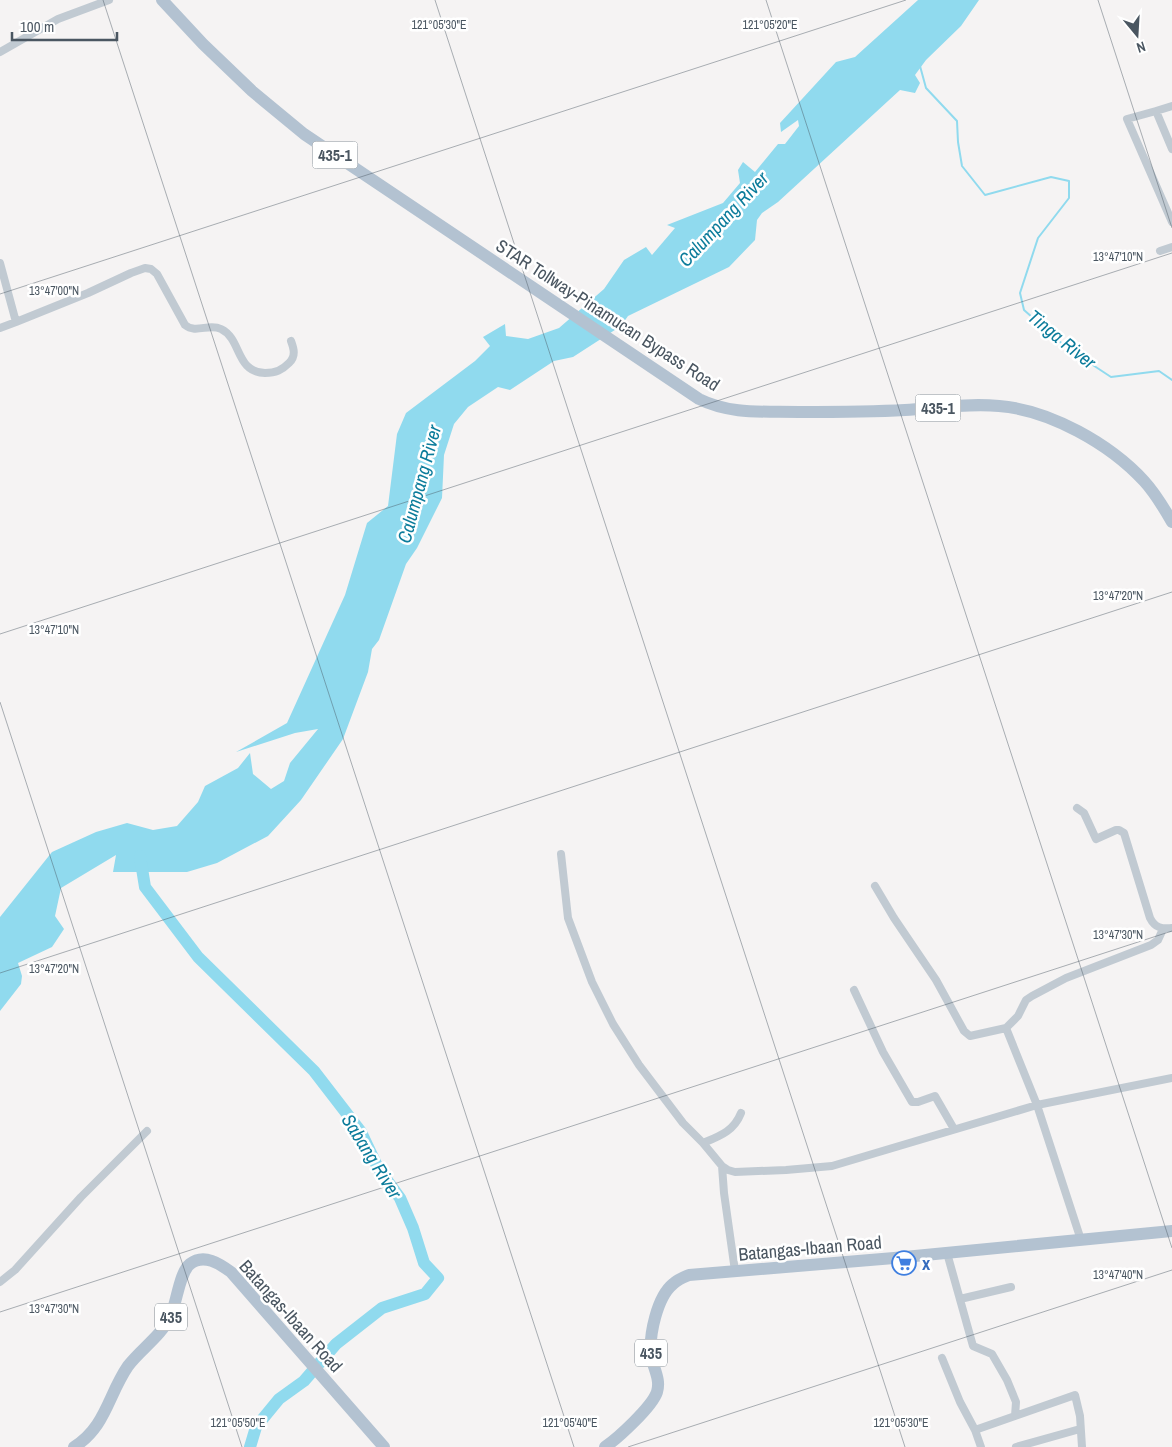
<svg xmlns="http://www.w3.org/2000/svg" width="1172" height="1447" viewBox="0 0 1172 1447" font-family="'Archivo Narrow',sans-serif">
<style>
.water{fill:#90daee}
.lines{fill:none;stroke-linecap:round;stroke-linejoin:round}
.stream{stroke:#90daee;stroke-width:2}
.river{stroke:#90daee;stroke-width:12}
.minor{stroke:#c1cad2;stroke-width:8}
.primary{stroke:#b3c2d1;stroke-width:12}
.ticks{fill:none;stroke:#4a5661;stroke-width:1;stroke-opacity:0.45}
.labels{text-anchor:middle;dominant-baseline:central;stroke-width:5;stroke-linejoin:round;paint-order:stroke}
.shield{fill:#fff;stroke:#808990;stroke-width:1}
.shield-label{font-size:16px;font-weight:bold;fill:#4a5661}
.street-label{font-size:18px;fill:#4a5661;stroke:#fff}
.shop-label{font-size:18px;font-weight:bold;fill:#366cbe;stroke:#fff;text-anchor:start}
.water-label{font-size:19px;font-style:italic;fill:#0c7c9b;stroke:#fff}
.ticks-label{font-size:12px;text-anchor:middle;fill:#4a5661;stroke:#fff;stroke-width:5;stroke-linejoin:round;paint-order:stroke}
</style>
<rect width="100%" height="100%" fill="#f5f3f3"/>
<path class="water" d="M918 0H979L961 26 926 60 915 75 920 83 915 93 900 90 778 202 762 213 757 220 755 240 729 267 628 316 621 326 573 357 554 361 510 390 498 387 468 407 454 424 444 455 442 498 417 548 406 564 379 640 372 649 368 672 343 739 301 800 268 836 217 863 187 872H113L116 855 61 888 55 916 64 929 52 947 18 963 22 976 21 984 0 1011V917L52 852 96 832 127 823 153 830 177 826 198 802 205 786 238 768 250 753 253 774 271 789 284 781 290 763 318 729 295 733 236 752 287 723 345 595 367 523 388 506 397 434 406 413 475 361 490 346 483 337 505 324 506 336 528 339 559 328 604 289 624 260 646 247 652 255 675 228 667 225 723 203 740 183 738 170 743 162 755 172 778 144H785L799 126 798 120 781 132 780 123 836 62 855 57Z"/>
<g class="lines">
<path class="stream" d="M920 66 926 88 957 121 958 142 962 166 985 195 1051 177 1069 181V198L1038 238 1020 293 1024 310 1067 348 1111 377 1159 371 1172 380"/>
<path class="river" d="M140 856 145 887 198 957 314 1071 361 1132 378 1168 400 1198 413 1228 424 1263 438 1278 425 1294 382 1308 336 1344 304 1381 279 1399 256 1427 250 1447"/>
<path class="minor" d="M0 52 58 19 109 0
M1156 111 1172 106
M1172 149 1156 111 1127 119 1172 222
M1160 251 1172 247
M0 263 16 322 0 328
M16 322 88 293 131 273 145 268 151 269 157 274 185 325C196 334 209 323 221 329 242 339 235 372 265 373 276 373 282 370 289 363 296 356 294 349 291 341
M1077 808 1084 813 1096 839 1116 830H1119L1124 833 1150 918C1155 928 1162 929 1172 928
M561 854 568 918 592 982 613 1024 639 1065 683 1123 703 1143 722 1166 724 1193 735 1271
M875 886 894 918 936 980 964 1031 970 1036 1006 1028 1037 1105 1081 1240
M854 990 883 1052 912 1102H918L935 1096 954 1129
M1006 1028 1018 1016 1026 1000 1032 996 1066 978 1151 945 1158 940 1163 929
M703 1143C720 1136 734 1131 741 1113
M722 1166 728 1170 735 1172 786 1170 832 1166 1037 1105 1172 1078
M947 1253 973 1346 992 1354 1007 1380 1016 1402 1015 1416 1075 1395 1080 1416 1082 1447
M0 1282 15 1270 81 1197 147 1131
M960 1299 1011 1287
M942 1358 960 1402 975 1430
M981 1447 975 1430 1015 1416
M1016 1447 1080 1429"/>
<path class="primary" d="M162 0 203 44 252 91 304 134 699 399C731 415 765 411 799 412 835 412 869 412 905 410 936 408 968 403 999 406 1050 410 1110 444 1144 481 1155 493 1164 508 1172 522
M74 1447C106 1427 108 1395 128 1366 141 1349 161 1336 170 1317 177 1303 179 1273 190 1264 204 1253 220 1264 231 1272L384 1447
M605 1447C618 1438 652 1407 657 1392 661 1379 653 1368 651 1355 649 1335 657 1297 673 1284 677 1280 684 1277 689 1275L894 1258 1172 1231"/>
</g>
<path class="ticks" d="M103 0 574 1447M435 0 905 1447M766 0 1172 1248M1098 0 1172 228M0 294 906 0M0 634 1172 253M0 702 242 1447M0 973 1172 592M0 1312 1172 931M628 1447 1172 1270"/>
<defs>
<g id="supermarket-ring" transform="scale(1.25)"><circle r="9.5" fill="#fff" stroke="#3f7fe0" stroke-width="1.5"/><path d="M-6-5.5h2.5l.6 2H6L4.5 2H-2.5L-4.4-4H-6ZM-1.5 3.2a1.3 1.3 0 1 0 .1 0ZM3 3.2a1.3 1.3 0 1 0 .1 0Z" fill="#3f7fe0"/></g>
</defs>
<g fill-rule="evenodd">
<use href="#supermarket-ring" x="904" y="1263"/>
</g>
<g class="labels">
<g class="shield">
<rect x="312.5" y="141.5" width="45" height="27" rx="4"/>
<rect x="915.5" y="394.5" width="45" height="27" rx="4"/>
<rect x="155" y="1303.5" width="32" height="27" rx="4"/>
<rect x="635" y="1339.5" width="32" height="27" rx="4"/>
</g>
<g class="shield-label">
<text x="335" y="155">435-1</text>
<text x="938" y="408">435-1</text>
<text x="171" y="1317">435</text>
<text x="651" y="1353">435</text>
</g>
<g class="street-label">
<text transform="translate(608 315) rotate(33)">STAR Tollway-Pinamucan Bypass Road</text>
<text transform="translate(810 1248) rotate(-5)">Batangas-Ibaan Road</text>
<text transform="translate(291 1316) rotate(48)">Batangas-Ibaan Road</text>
</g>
<g class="shop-label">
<text x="922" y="1263">x</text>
</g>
<g class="water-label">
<text transform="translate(723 219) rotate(-47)">Calumpang River</text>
<text transform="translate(1062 339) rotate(39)">Tinga River</text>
<text transform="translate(419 484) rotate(-75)">Calumpang River</text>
<text transform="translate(372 1156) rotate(58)">Sabang River</text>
</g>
</g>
<g class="ticks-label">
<text x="439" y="29">121°05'30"E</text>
<text x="770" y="29">121°05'20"E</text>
<text x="1118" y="261">13°47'10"N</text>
<text x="54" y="295">13°47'00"N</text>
<text x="1118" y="600">13°47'20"N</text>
<text x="54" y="634">13°47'10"N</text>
<text x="1118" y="939">13°47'30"N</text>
<text x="54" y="973">13°47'20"N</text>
<text x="1118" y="1279">13°47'40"N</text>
<text x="54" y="1313">13°47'30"N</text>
<text x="238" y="1427">121°05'50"E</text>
<text x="570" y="1427">121°05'40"E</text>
<text x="901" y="1427">121°05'30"E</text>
</g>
<g transform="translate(1137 35) rotate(162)" stroke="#ffffff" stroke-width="4" paint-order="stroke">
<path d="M0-4L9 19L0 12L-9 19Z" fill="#4a5661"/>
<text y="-8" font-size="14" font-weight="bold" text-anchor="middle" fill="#4a5661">N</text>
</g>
<path d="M12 32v8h105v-8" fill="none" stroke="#4a5661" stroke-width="2.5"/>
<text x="20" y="32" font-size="15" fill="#4a5661" stroke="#ffffff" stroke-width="4" paint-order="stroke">100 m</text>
</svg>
